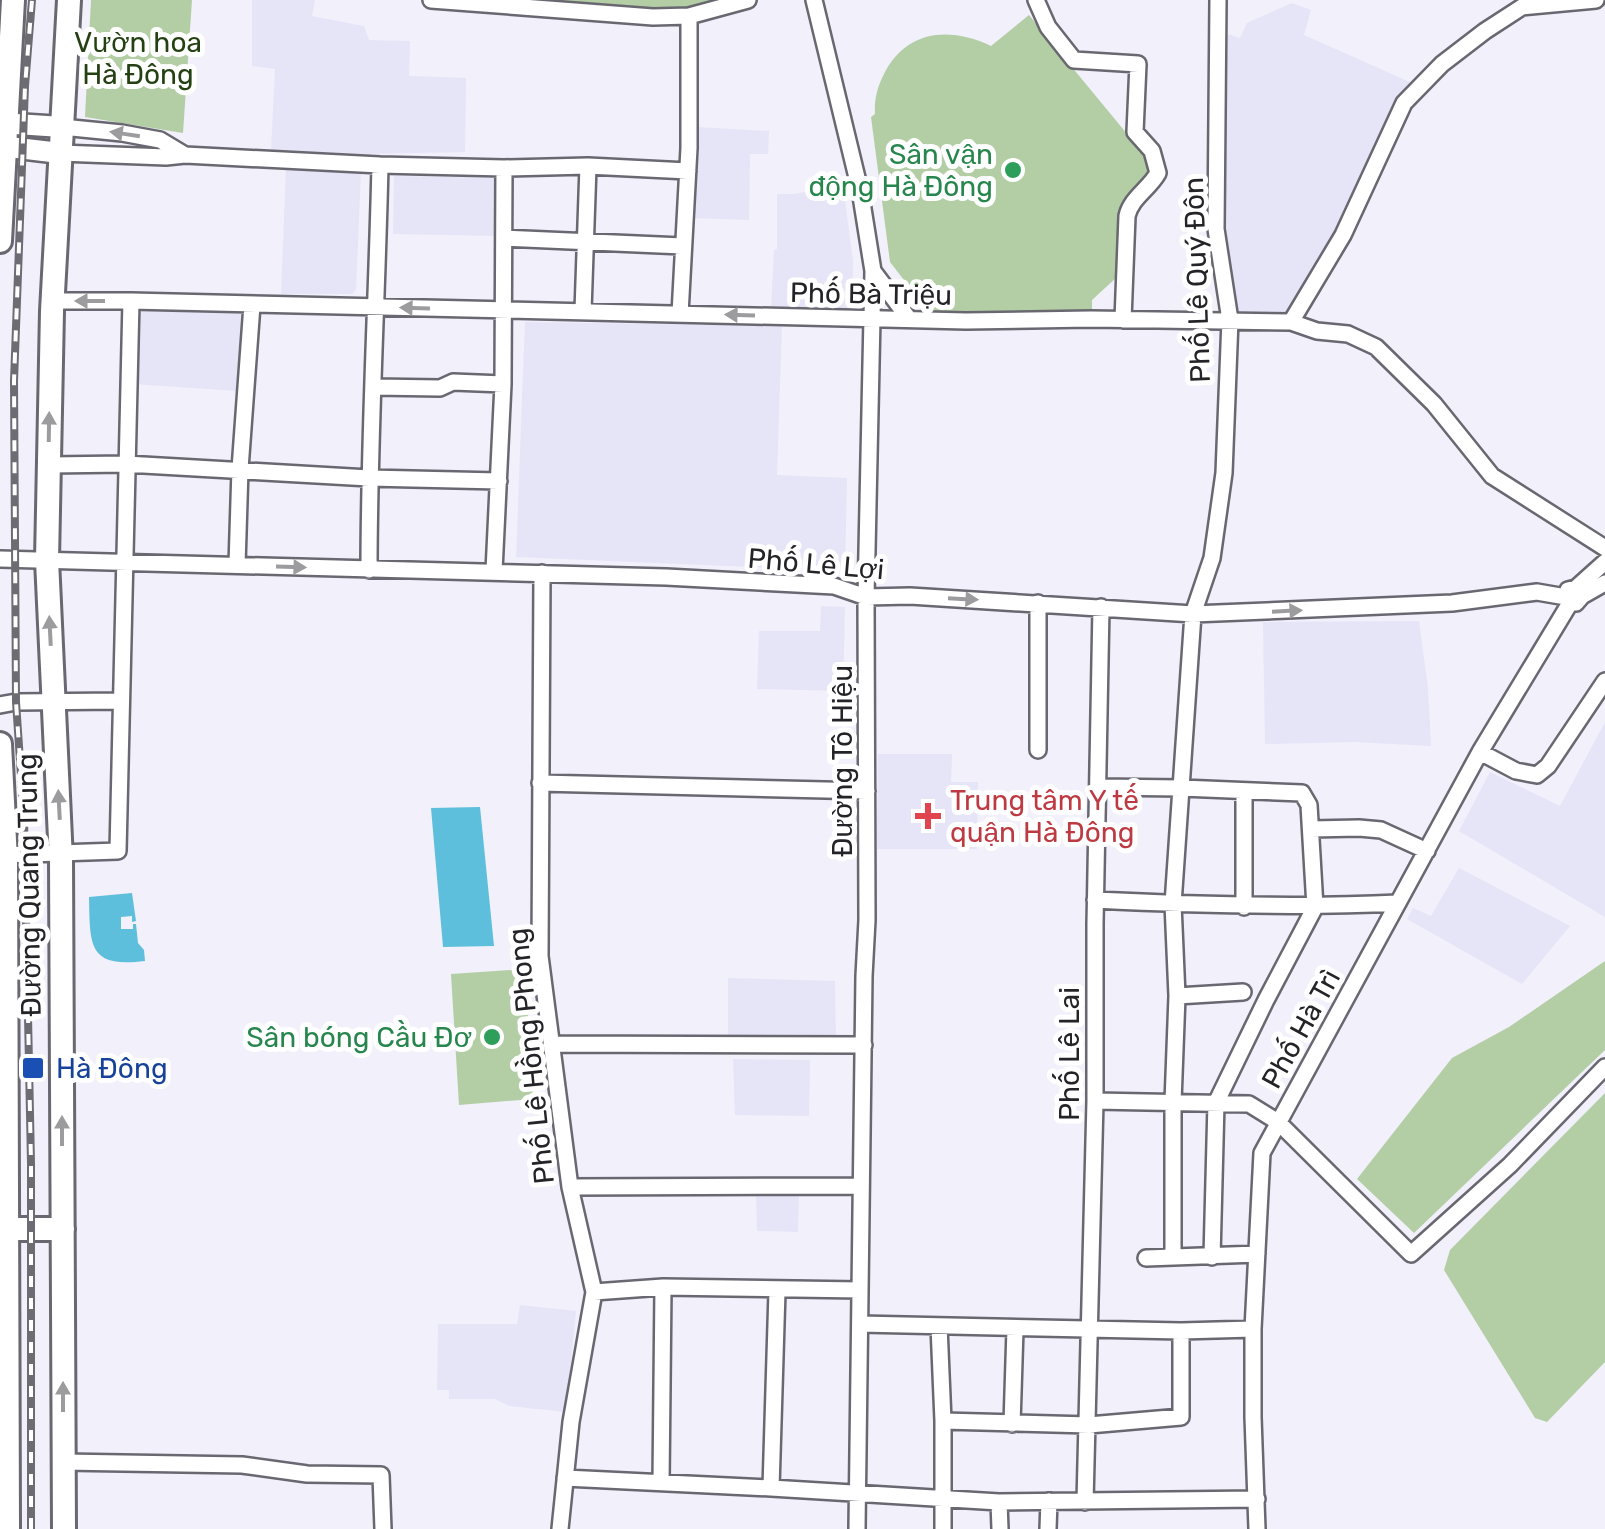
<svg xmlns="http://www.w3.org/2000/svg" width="1605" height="1529" viewBox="0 0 1605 1529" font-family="Rubik,sans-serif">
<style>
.built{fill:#e6e4f7}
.green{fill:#b3cea4}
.water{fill:#5ebfdc}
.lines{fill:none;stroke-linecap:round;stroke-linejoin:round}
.minor-casing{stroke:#696871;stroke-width:20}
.major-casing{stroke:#696871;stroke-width:25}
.highway-casing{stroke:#696871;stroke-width:28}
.minor{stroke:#fff;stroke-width:15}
.major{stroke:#fff;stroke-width:20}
.highway{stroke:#fff;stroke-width:22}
.rail-casing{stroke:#6d6c73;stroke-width:8}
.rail{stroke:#fff;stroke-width:4;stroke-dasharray:11;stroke-linecap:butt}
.oneway{fill:#9c9c9e}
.leisure-dot{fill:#2e9e5b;stroke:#fff;stroke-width:4}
.health-dot{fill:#e0444e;stroke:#fff;stroke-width:4}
.transit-dot{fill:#1a4fb4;stroke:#fff;stroke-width:4}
.labels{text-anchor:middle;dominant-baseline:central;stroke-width:10;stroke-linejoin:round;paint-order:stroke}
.park-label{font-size:28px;fill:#254012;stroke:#fff}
.leisure-label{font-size:28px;fill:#27864d;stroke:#fff;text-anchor:end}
.street-label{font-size:28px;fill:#242428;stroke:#fff}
.health-label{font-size:28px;fill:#be3a42;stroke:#fff;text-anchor:start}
.transit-label{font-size:28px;fill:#164399;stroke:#fff;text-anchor:start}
</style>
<rect width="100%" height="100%" fill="#f1f0fb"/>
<path class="built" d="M252 0H315L312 16 364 26 369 40 410 41 409 76 466 78 465 152 362 154 271 151 275 69 252 66Z
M1292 3 1311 10 1304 35 1412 83 1398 103 1338 228 1286 315 1231 313 1223 248 1225 33 1240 38 1247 23Z
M696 127 769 131 768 154H750L749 220 693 218Z
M286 168 361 171 356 290 352 294H281Z
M394 176 501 178 499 236 393 234Z
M843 185 853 261 852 308 771 309 774 250 777 249V194H794Z
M136 308 243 309 238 391 133 384Z
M525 322 782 326 777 475 847 478 845 571 516 557Z
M821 606 845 607 843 691 757 689 759 631H820Z
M1419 621 1428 688 1431 746 1354 742 1265 744 1263 622Z
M1605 722V917L1459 831 1490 772 1560 806Z
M878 754H952L951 782H978L977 849H877Z
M1459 868 1570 926 1522 984 1407 919 1413 908 1431 916Z
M728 978 835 981 836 1040H728Z
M733 1059 810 1060 809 1116 735 1115Z
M799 1191 798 1232 757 1231 756 1192Z
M520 1305 576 1311 566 1412 509 1406 495 1399H449V1390H437L438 1324H517Z"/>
<path class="green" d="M91 0H192L183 133 85 117Z
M455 0H740L689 12Z
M1029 15 1151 163 1146 178 1123 200 1117 277 1092 300V312L928 311 890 262 871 117 875 114C874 101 877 88 883 76 905 30 949 26 991 46Z
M1605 961V1050L1414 1233 1357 1179 1452 1058 1509 1027Z
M525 969 533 1099 459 1105 451 974Z
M1605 1093V1362L1547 1422 1535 1418 1444 1270 1450 1250Z"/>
<path class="water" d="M480 807 494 946 443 947 431 808Z
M132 893 136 921 132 922V916L121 917V929H133V924H136L138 943 144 950 145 961C88 968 90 946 89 897Z"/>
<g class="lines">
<g class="minor-casing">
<path id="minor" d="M431 0 653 17 689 16 748 0
M814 0 860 190 873 271 866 597 867 920 864 976 857 1529
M1036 0 1048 27 1074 60 1138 64 1135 132 1152 151 1158 173C1149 189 1131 198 1127 216L1123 320
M62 127 122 133 160 140 185 155
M60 153 166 157 185 155 380 165 504 168 588 166 688 171
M505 238 682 246
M873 271 909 319
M52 301H131L966 321 1091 319 1291 322 1317 331 1348 334 1376 347 1434 404 1492 476 1605 548
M583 311 588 166
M680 314 689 148V16
M1291 322 1343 235 1404 103 1442 64 1485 31 1522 7 1596 0
M374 387 440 388 453 382 503 384
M49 465 126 464 369 478 499 481
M0 559 666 577 834 586 866 597 910 596 1193 614 1452 603 1537 592 1566 597 1568 602 1576 603 1582 596 1605 583
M237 565 240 469 252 305
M369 570C369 435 377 300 380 165
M494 571 503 384 504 168
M542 573 540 956 570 1187 594 1292 571 1422 560 1529
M1566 597 1568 590 1576 588 1605 562
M1038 603V750
M0 705 16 702 121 701
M1480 752 1516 771 1537 775 1548 766 1605 681
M540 783 867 791
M1098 787 1182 788 1302 793 1309 805 1315 907 1266 1000 1216 1103 1212 1257
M1244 791V907
M1311 829 1359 828 1381 830 1427 851
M0 855 118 851 131 301
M1095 900C1197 905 1297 908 1398 903
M1177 996 1243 992
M551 1044 864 1045
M1095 1101 1249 1104 1278 1122 1411 1254 1510 1165 1605 1067
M570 1187 861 1186
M1173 1257V1102L1177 996 1173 904 1193 614 1212 558 1224 473 1230 320 1216 229 1218 0
M1146 1258 1257 1254
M594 1292 663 1287 860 1290
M860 1324 1181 1331 1253 1329
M939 1326 943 1421V1529
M943 1421 1089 1425 1181 1417V1331
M1012 1424 1015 1329
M63 1462 242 1465 307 1474 381 1475 383 1529
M565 1478 771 1488 999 1502 1257 1499
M661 1483 663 1287
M771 1488 777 1291
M999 1502 1000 1529
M1085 1502 1095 1101V924L1101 607
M1048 1529 1049 1501
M1257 1529 1253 1417V1329L1262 1153 1480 752 1570 603"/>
</g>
<g class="major-casing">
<path id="major" d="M0 123 62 127
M0 146 60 153"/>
</g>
<g class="highway-casing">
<path id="highway" d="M0 241 13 0
M0 744 6 860 8 1529
M7 1229H63
M64 1529 61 860 47 560 52 311 69 0"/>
</g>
<use href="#minor" class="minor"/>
<use href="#major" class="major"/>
<use href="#highway" class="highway"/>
<g class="rail-casing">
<path id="rail" d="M31 1529V1163L24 819 16 702 14 381 25 86 32 0"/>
</g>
<use href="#rail" class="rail"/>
</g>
<defs><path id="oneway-solid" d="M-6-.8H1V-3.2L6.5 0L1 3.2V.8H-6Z" transform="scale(2.5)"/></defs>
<g class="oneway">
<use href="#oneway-solid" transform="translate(125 134) rotate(-171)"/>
<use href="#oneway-solid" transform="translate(90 301) rotate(180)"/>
<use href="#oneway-solid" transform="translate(415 308) rotate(-178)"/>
<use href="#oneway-solid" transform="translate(740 315) rotate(-178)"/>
<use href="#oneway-solid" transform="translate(49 427) rotate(-89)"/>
<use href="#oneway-solid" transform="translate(291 567) rotate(2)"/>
<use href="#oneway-solid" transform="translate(963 599) rotate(3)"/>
<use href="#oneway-solid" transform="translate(1287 611) rotate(-3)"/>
<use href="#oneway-solid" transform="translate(50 631) rotate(-93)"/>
<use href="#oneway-solid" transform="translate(59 805) rotate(-93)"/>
<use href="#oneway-solid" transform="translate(62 1131) rotate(-90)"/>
<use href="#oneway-solid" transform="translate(63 1397) rotate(-90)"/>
</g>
<g class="leisure-dot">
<circle cx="1013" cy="170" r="10"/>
<circle cx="492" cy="1037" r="10"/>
</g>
<path class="health-dot" d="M923 801h10v10h10v10h-10v10h-10v-10h-10v-10h10z"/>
<rect class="transit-dot" x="21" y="1056" width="24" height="24" rx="5"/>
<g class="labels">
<g class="park-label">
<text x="138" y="42">Vườn hoa<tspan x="138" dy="32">Hà Đông</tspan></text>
</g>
<g class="leisure-label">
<text x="993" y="154">Sân vận<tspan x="993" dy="32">động Hà Đông</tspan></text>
<text x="472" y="1037">Sân bóng Cầu Đơ</text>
</g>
<g class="street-label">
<text transform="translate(1197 280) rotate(-92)">Phố Lê Quý Đôn</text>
<text transform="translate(871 294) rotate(1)">Phố Bà Triệu</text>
<text transform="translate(816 564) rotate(5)">Phố Lê Lợi</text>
<text transform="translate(842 761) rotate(-90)">Đường Tô Hiệu</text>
<text transform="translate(29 885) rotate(-91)">Đường Quang Trung</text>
<text transform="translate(1301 1029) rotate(-61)">Phố Hà Trì</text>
<text transform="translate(1069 1054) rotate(-90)">Phố Lê Lai</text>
<text transform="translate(531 1056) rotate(-96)">Phố Lê Hồng Phong</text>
</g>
<g class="health-label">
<text x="950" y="800">Trung tâm Y tế<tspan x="950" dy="32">quận Hà Đông</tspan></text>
</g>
<g class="transit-label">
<text x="56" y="1068">Hà Đông</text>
</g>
</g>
</svg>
